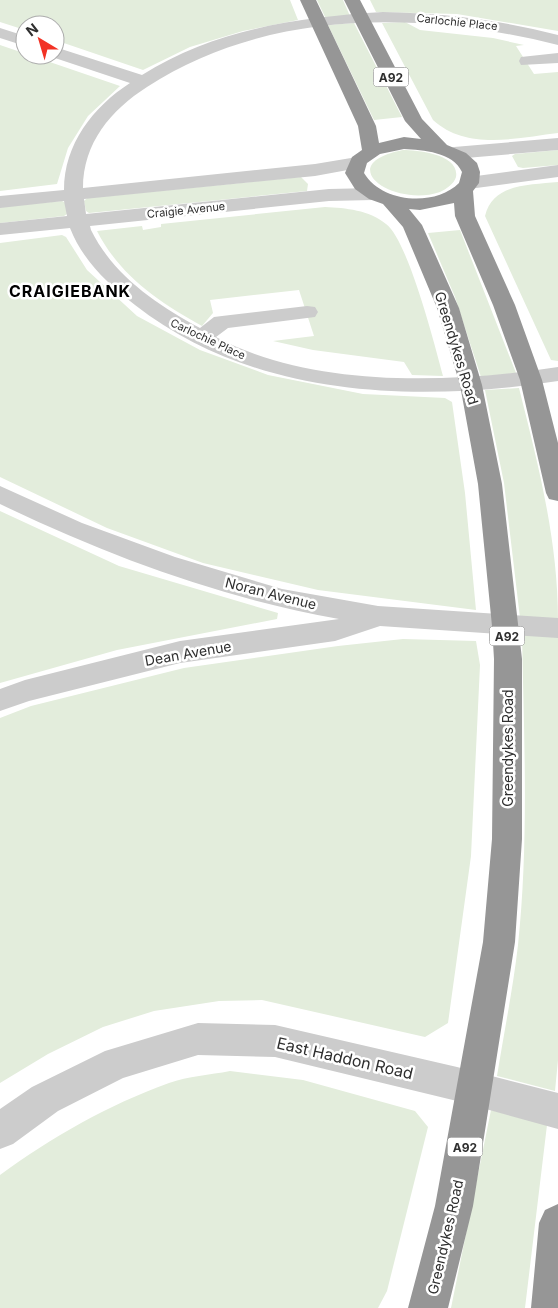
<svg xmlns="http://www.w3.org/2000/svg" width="558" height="1308" viewBox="0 0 558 1308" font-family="Inter,sans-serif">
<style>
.green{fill:#e3eddc}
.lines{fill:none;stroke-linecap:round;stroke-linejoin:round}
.minor{fill:#ccc;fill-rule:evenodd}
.highway{fill:#969696;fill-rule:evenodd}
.labels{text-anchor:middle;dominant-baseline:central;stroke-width:5;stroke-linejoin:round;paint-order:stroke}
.far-street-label{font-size:11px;fill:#2f2f2f;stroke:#fff}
.shield{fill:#fff;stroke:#6d6d6d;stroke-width:1}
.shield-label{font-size:12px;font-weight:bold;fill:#2f2f2f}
.street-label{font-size:14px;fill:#2f2f2f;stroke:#fff}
.far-district-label{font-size:16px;font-weight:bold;letter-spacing:1px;fill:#000;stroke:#fff}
.near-street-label{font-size:16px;fill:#2f2f2f;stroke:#fff}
</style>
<rect width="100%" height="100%" fill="#fff"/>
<path class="green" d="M0 0H290L298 20 243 31 190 47 143 70 55 40V25H25V30L0 22Z
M317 0H343L350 16 326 19Z
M370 0H558V31L457 14 376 12Z
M405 22 420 30 493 38 524 45 516 46 534 74 558 72V133C516 138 467 151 433 120L382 23Z
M354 23 402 117 374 120 328 25Z
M0 45 120 86 88 116 68 148 57 184 0 191Z
M403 150C417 150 460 154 456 177 454 184 446 189 440 192 393 208 331 164 403 150Z
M558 150V165L523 168 518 167 512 156 515 154Z
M301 177 308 184 307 191 89 213 86 211 84 201 87 198Z
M558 182V361L551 360 485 216C493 183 530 185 558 182Z
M62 201 66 203 67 214 64 216 0 223V207Z
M325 207C346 208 369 210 386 224 408 240 435 346 443 376L412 375 404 362 313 350 273 341 314 336 299 290 210 300 213 313 202 326C159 302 120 276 97 231L142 226 143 230 161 227V224Z
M460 230 516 373 481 377 455 297 428 233Z
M62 235 66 237 87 270 137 316 200 350 268 375 363 394 445 398 452 402 465 493 476 610 318 590 203 563 107 528 0 477V243Z
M519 388C538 464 558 540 558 620L520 618 504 483 485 390Z
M0 511 119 566 278 613 277 619 117 650 0 683Z
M522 635 558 637V1060L555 1091 497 1076C504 1032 513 989 518 945 529 842 524 738 522 635Z
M403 639 476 641 480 665 471 856 448 1023 425 1037 262 1000 219 1001 154 1011 103 1027 48 1054 0 1083V718L31 706 184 668 338 646Z
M230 1071 303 1080 415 1111 428 1127 387 1291 378 1308H0V1175C52 1137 108 1105 169 1083 188 1076 210 1075 230 1071Z
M491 1110 547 1125 525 1308H451Z"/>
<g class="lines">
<path class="minor" d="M383 12C443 13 500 20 558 35V45C422 11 269 8 147 87 111 110 83 143 83 188L315 164 357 157 364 159 366 163 364 167 315 176 84 199 86 214 329 189 373 188 380 190 383 194 380 198 373 200 329 201 90 226 91 230C113 275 157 305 200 328L214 317 222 316 307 306 315 307 318 312 315 317 228 328 216 337C314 389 452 383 558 367V381C414 403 254 398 135 305 108 284 83 261 70 228L0 235V223L67 216 64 201 0 208V196L64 190C64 144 93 107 130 83L49 56 55 55V47L142 75C214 29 300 17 383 12Z
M0 28 25 36V46L0 38Z
M558 53V63L521 65 519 61 521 57Z
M558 138V150L454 159 447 157 445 153 447 149 454 147Z
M558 165V177L469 189 462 187 459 183 462 179 469 177Z
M0 486 82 523 175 557 282 589 378 606 558 618V638L380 626 335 641 180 663 29 701 0 711V689L25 680 180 641 339 619C221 598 108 556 0 504Z
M198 1023 275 1025 457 1067 558 1093V1129L457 1101 275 1057 198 1055 123 1078 58 1111 13 1144 0 1149V1109L32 1087 105 1051Z"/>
<path class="highway" d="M300 0H316L376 126 379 143 404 137 421 139 405 121 344 0H360L422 119 447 145 466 153 477 163 480 172 479 183 473 191 475 216 515 305 542 380 558 443V501L549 499 546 493 520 380 493 305 455 216 454 203 420 210 409 209 422 225 459 308 482 385 502 484 522 659V839L515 942 473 1206 448 1308H408L435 1206 483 942 492 839 494 659 492 626 478 484 460 385 437 308 403 227 383 204 369 199 355 189 345 173 352 157 362 150 358 126ZM404 149C423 150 453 152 462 172L459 183C435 207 382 203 364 173L367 163 380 154Z
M558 1204V1308H531L539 1223 545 1210Z"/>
</g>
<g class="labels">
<g class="far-street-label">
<text transform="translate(457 22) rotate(6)">Carlochie Place</text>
<text transform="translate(186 210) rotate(-6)">Craigie Avenue</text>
<text transform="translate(208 339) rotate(25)">Carlochie Place</text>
</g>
<g class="shield">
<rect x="373.5" y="67.5" width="35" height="19" rx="4"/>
<rect x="489.5" y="626.5" width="35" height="19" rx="4"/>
<rect x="447.5" y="1137.5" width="35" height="19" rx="4"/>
</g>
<g class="shield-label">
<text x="391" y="77">A92</text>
<text x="507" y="636">A92</text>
<text x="465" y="1147">A92</text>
</g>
<g class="street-label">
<text transform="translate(457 348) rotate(73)">Greendykes Road</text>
<text transform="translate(271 593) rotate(14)">Noran Avenue</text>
<text transform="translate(188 653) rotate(-10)">Dean Avenue</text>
<text transform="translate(507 748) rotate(-90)">Greendykes Road</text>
<text transform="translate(445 1237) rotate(-77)">Greendykes Road</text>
</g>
<g class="far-district-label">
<text x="70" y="291">CRAIGIEBANK</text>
</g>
<g class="near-street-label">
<text transform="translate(345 1058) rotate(13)">East Haddon Road</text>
</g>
</g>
<g transform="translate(40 40) rotate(322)"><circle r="24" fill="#ffffff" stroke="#acacac"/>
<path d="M0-4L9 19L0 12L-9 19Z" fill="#f23225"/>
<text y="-8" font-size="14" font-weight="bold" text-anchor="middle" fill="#2f2f2f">N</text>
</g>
</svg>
